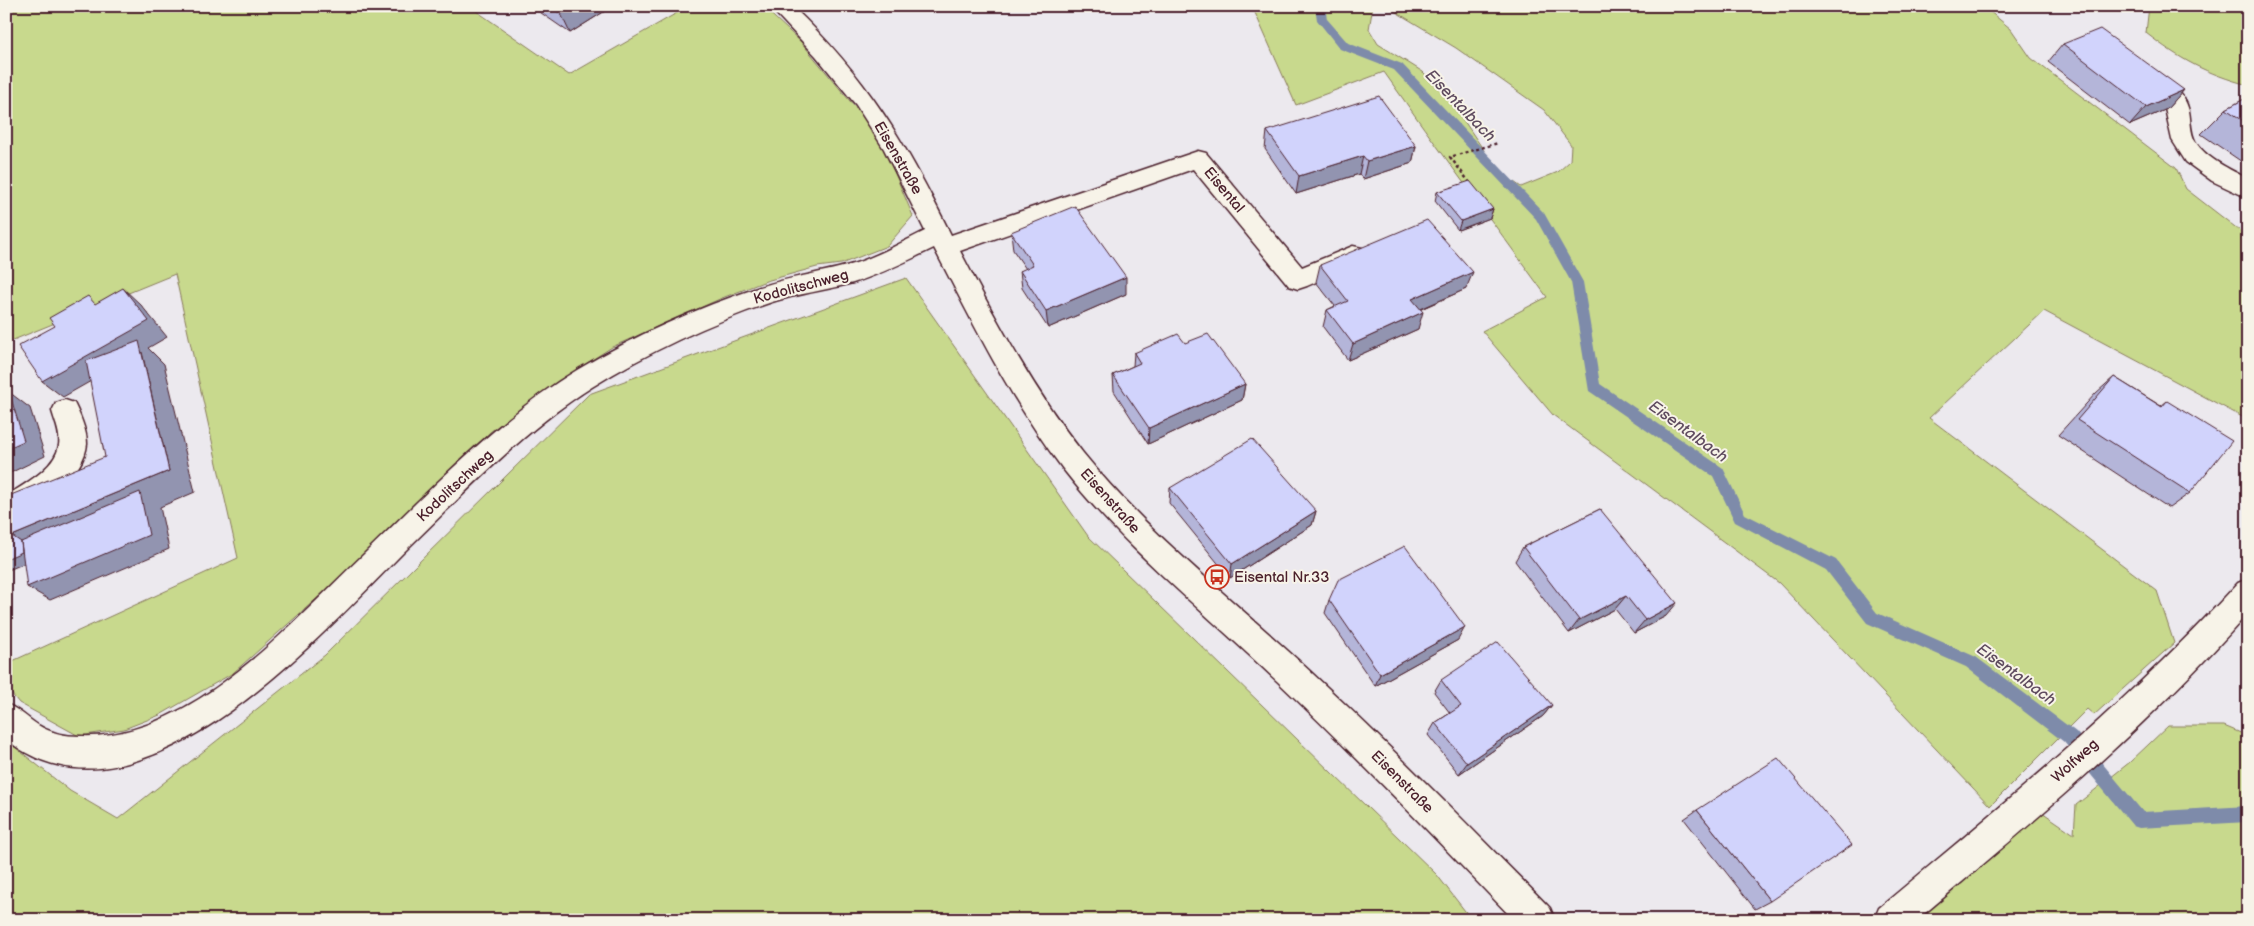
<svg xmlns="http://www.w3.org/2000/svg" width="2254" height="926" viewBox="0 0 2254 926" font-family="'Balsamiq Sans',sans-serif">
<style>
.green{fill:#c8d98d;stroke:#897c5c}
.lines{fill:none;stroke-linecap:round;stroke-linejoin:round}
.stream{fill:#7e8baa;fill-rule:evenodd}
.minor-casing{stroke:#4a1f2b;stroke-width:3}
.path{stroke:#4a1f2b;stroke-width:2.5;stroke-dasharray:3 3;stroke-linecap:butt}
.minor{fill:#f7f3e8;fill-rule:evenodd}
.wall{fill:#b4b5d9;stroke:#4a1f2b}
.shaded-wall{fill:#9294b0;stroke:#4a1f2b}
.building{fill:#d1d3fc;stroke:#4a1f2b}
.labels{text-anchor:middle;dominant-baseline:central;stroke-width:4;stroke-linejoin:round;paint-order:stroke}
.street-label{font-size:15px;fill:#4a1f2b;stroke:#f7f3e8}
.poi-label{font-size:15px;fill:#4a1f2b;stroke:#f7f3e8;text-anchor:start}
.water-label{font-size:16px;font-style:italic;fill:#604c60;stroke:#f7f3e8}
</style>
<rect width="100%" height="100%" fill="#ece9ee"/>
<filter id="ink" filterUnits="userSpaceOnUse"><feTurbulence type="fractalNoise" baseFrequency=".02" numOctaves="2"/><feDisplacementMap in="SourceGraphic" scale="10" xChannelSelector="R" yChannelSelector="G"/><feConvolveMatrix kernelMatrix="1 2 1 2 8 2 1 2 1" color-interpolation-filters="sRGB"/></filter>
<g filter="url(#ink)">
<path class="green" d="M6 6H469L569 75 689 6H762L801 42 879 136 913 216 887 246 841 264 817 267 766 281 722 298 612 347 553 385 490 432 377 545 233 673 160 715 124 729 79 736 19 703 6 687V664L238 558 175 274 6 343Z
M1252 6H1373L1369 29 1378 44 1423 72 1448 97 1497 170 1521 187 1558 172 1570 161 1571 145 1544 110 1456 48 1386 6H1983L2011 29 2031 58 2176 168 2186 189 2248 237V420L2044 311 1929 418 2157 591 2174 643 2094 715 2087 709 1990 806 1779 583 1553 415 1482 331 1547 297C1493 222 1437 148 1384 72L1296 105Z
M2149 6H2248V85C2207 74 2179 59 2146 33Z
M906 278 1088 536 1437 875 1472 920H6V740L70 791 118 819 325 655 589 394Z
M2168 726H2224L2248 736V920H1919L2039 810 2074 834 2076 805 2130 762Z"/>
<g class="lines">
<path class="stream" d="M1315 6H1325L1327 19 1348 43 1402 64 1544 213 1583 282 1600 384 1723 468 1745 514 1836 560 1877 613 1976 657 2076 732 2143 812 2248 806V822L2139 828 2133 826 2064 742 1966 667 1867 623 1826 570 1735 522 1713 476 1589 391 1571 282 1536 219 1394 70 1340 49 1317 20Z"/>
<g class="minor-casing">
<path id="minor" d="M769 6H792C867 77 906 143 951 235L1198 151 1206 153 1302 267 1353 246 1362 248 1365 255 1362 262 1307 286 1298 289 1289 286 1193 169 960 251C996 320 1034 391 1083 453 1146 531 1225 593 1298 660 1385 740 1467 824 1550 908L1555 920H1514C1436 839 1358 758 1277 681 1204 611 1125 549 1063 469 1011 401 973 323 934 248 907 261 881 274 853 283 826 290 798 294 772 302 710 323 648 352 592 387 524 430 467 491 409 547 324 631 138 847 6 739V704C19 709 27 718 38 725 50 733 66 736 80 736 189 741 289 626 362 556 427 493 499 417 577 370 634 336 697 308 760 287 792 276 825 273 856 263 880 255 902 242 925 231L884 149 856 105 816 56Z
M2146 69C2164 74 2185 92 2189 111 2191 121 2190 132 2195 141 2206 159 2230 169 2248 179V198L2212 181 2186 162 2172 140 2164 104 2135 77 2138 72Z
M65 400 74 403C80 415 87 431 87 444 84 477 35 513 6 523V496C23 485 56 468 59 445 61 434 55 422 52 411L56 403Z
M2248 579V613C2149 726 2032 823 1917 920H1874L1879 908C2003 805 2129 702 2238 583Z"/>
</g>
<path class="path" d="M1470 183 1450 157 1498 143"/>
<use href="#minor" class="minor"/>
</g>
<path class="wall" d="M531 6H613L570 33Z
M2063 44 2184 90 2167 109 2130 125 2048 62Z
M2248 97V166L2201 134 2226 109Z
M1267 131 1416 146 1412 163 1363 179 1359 174 1296 194 1265 149Z
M1437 192 1493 209 1490 218 1458 230 1435 201Z
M1011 232 1126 294 1048 328 1022 288 1020 271 1026 269 1013 250Z
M1320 265 1466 289 1421 309 1418 329 1348 360 1323 327 1327 310 1335 306 1316 282Z
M1185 343 1245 384 1242 400 1148 444 1114 391 1113 375 1133 366 1134 353Z
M2114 377 2161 406 2167 401 2190 493 2169 508 2058 435 2096 393Z
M1170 488 1316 511 1312 525 1230 578 1169 503Z
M1600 509 1666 616 1634 633 1615 609 1569 633 1515 561 1523 547Z
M1329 600 1458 640 1375 686 1325 613Z
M1441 680 1552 705 1543 716 1459 774 1428 735 1435 723 1450 713 1434 692Z
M1697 810 1770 901 1755 909 1684 819Z"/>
<path class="shaded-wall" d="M574 6H613L570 33 561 14Z
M2184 90 2167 109 2130 125 2146 107Z
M1416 146 1412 163 1363 179 1367 161Z
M1363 156 1359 174 1296 194 1299 176Z
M1493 209 1490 218 1458 230 1461 221Z
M1473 272 1466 289 1407 315 1412 299Z
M1126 277V294L1048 328 1046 311Z
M123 288 141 305 167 337 148 348 164 364 195 492 160 507 169 549 50 600 27 587 145 513 6 571V559L12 536 169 471 142 352 63 397 42 381Z
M1423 312 1418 329 1348 360 1353 344Z
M1245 384 1242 400 1148 444 1149 428Z
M9 392 30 408 45 456 6 475V449Z
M1316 511 1312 525 1230 578 1232 564Z
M1626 596 1615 609 1569 633 1579 620Z
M1677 603 1666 616 1634 633 1645 620Z
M1465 627 1458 640 1375 686 1380 674Z
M1552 705 1543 716 1459 774 1467 763Z"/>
<path class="building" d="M549 6H574L561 14Z
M2100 29 2184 90 2146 107 2063 44Z
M1379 96 1416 146 1367 161 1363 156 1299 176 1267 131Z
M2248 97V124L2226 109Z
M1470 181 1493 209 1461 221 1437 192Z
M1075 206 1126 277 1046 311 1020 271 1033 265 1011 232Z
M1427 220 1473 272 1412 299 1423 312 1353 344 1327 310 1348 301 1320 265Z
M123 288 149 321 42 381 18 346 55 326 49 318 88 296 95 304Z
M1178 334 1185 343 1208 334 1245 384 1149 428 1113 375 1140 363 1134 353Z
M139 341 169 471 12 536 6 497 105 457 86 361Z
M2114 377 2162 407 2167 401 2232 441 2190 493 2077 420Z
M9 392 24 441 6 449V393Z
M1252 439 1316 511 1232 564 1170 488Z
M140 492 149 535 27 587 21 542Z
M1600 509 1677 603 1645 620 1626 596 1579 620 1523 547Z
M10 524 12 536 21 542 22 552 6 559V526Z
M1405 546 1465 627 1380 674 1329 600 1338 580Z
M1498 642 1552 705 1467 763 1435 723 1461 706 1441 680Z
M1778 758 1852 845 1770 901 1697 810Z"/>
</g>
<defs>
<g id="bus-ring" transform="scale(1.25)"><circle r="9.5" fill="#f7f3e8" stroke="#c8321e" stroke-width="1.5"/><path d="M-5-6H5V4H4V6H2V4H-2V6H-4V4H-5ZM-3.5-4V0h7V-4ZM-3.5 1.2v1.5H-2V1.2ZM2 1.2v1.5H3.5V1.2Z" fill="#c8321e"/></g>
</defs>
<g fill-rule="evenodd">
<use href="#bus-ring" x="1217" y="577"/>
</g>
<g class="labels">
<g class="street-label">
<text transform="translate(898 158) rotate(60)">Eisenstraße</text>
<text transform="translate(1224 190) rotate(50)">Eisental</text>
<text transform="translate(801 287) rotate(-15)">Kodolitschweg</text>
<text transform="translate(455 486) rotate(-43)">Kodolitschweg</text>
<text transform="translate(1110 501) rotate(48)">Eisenstraße</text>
<text transform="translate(2075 761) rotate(-42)">Wolfweg</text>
<text transform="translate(1402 782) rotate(45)">Eisenstraße</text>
</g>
<g class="poi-label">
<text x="1234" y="577">Eisental Nr.33</text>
</g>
<g class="water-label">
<text transform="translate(1460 106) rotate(46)">Eisentalbach</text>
<text transform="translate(1688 432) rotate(36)">Eisentalbach</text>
<text transform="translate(2016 675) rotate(36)">Eisentalbach</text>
</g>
</g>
<rect width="2254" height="926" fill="none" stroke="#f7f3e8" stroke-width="25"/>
<rect x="12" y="12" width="2229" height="901" fill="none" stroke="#4a1f2b" stroke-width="2" filter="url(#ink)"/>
</svg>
